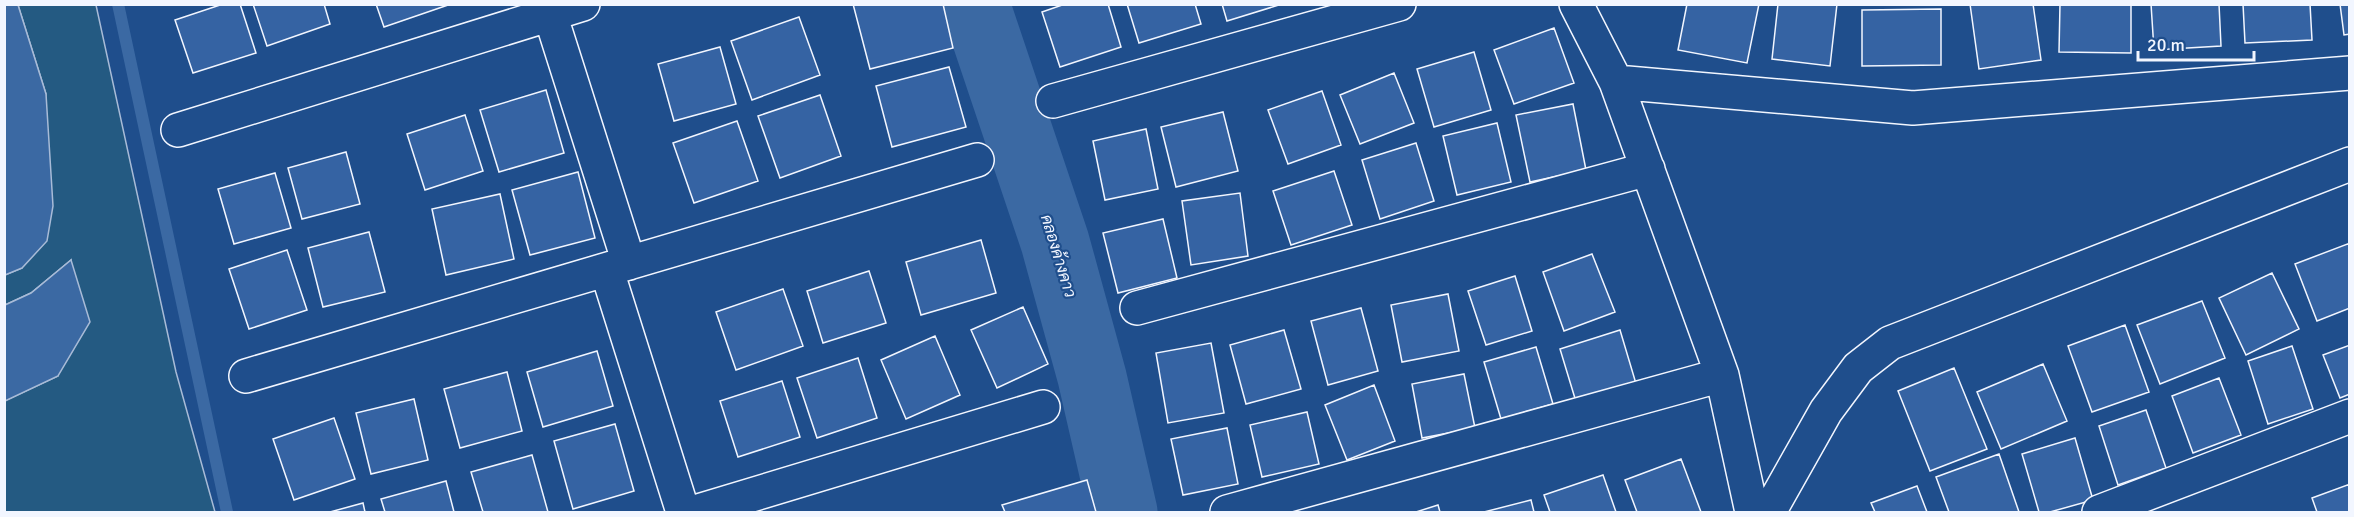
<svg xmlns="http://www.w3.org/2000/svg" width="2354" height="517" viewBox="0 0 2354 517" font-family="Signika,Sarabun,sans-serif">
<style>
.green{fill:#245a82;stroke:#a8bbd7;stroke-width:1.5}
.water{fill:#3b69a3;stroke:#a8bbd7;stroke-width:1.5}
.lines{fill:none;stroke-linecap:round;stroke-linejoin:round}
.stream{stroke:#3b69a3;stroke-width:12}
.river{stroke:#3b69a3;stroke-width:69}
.building{fill:#3563a3;stroke:#f2f6ff;stroke-width:1.5}
.street-casing{stroke:#f2f6ff;stroke-width:36}
.street{stroke:#1f4e8c;stroke-width:33}
.labels{text-anchor:middle;dominant-baseline:central;stroke-width:4.5;stroke-linejoin:round;paint-order:stroke}
.water-label{font-size:16px;font-style:italic;fill:#f2f6ff;stroke:#1f4e8c}
</style>
<rect width="100%" height="100%" fill="#1f4e8c"/>
<path class="green" d="M18 5H96L176 372 215 512H5L4 401 58 376 71 260 31 293 5 305V275L22 268 46 94Z"/>
<path class="water" d="M18 5 46 94 53 206 47 241 22 268 5 275 4 5Z
M71 260 90 322 58 376 5 401V305L31 293Z"/>
<g class="lines">
<path class="stream" d="M118 4 227 512"/>
<path class="river" d="M975 4 1055 242 1092 377 1123 512"/>
</g>
<path class="building" d="M223 4H240L256 53 193 73 175 20Z
M253 4H324L330 24 267 46Z
M376 4H451L384 27Z
M853 4H943L953 48 870 69Z
M1065 4H1108L1121 47 1060 67 1042 12Z
M1127 4H1195L1201 24 1139 43Z
M1222 4H1282L1227 21Z
M1687 4H1759L1747 63 1678 50Z
M1778 4H1837L1830 66 1772 59Z
M1970 4H2033L2041 60 1979 69Z
M2060 4H2131V53L2059 52Z
M2151 4H2219L2221 46 2154 50Z
M2243 4H2310L2312 40 2245 43Z
M2340 4H2350V34L2344 35Z
M1941 9V65L1862 66V10Z
M799 17 820 75 752 100 731 41Z
M1554 28 1574 83 1514 104 1494 50Z
M720 47 736 104 674 121 658 64Z
M1474 52 1491 110 1434 127 1417 69Z
M949 67 966 127 892 147 876 86Z
M1394 73 1414 123 1360 144 1340 95Z
M546 90 564 153 499 172 480 110Z
M1322 91 1341 145 1288 164 1268 110Z
M820 95 841 156 780 178 758 116Z
M1573 104 1586 170 1530 182 1516 115Z
M1223 112 1238 171 1176 187 1161 127Z
M465 115 483 171 425 190 407 134Z
M737 121 758 181 694 203 673 143Z
M1497 123 1511 182 1457 195 1443 136Z
M1146 129 1158 189 1105 200 1093 141Z
M1416 143 1434 201 1380 219 1362 160Z
M346 152 360 204 302 219 288 168Z
M1334 171 1352 225 1291 245 1273 191Z
M578 172 595 238 530 255 512 190Z
M275 173 291 228 234 244 218 189Z
M1240 193 1248 256 1191 265 1182 201Z
M500 194 514 259 446 275 432 209Z
M1163 219 1177 278 1118 293 1103 233Z
M369 232 385 292 323 307 308 248Z
M981 240 996 293 921 315 906 262Z
M2350 243V308L2317 321 2295 264Z
M287 250 307 310 249 329 229 269Z
M1592 254 1615 312 1564 331 1543 272Z
M869 271 886 323 823 343 807 291Z
M2272 273 2299 329 2246 355 2219 298Z
M1515 276 1532 331 1486 345 1468 291Z
M783 289 803 346 736 370 716 312Z
M1448 294 1459 351 1402 362 1391 305Z
M2202 301 2225 358 2160 384 2137 325Z
M1023 307 1048 364 997 388 971 330Z
M1361 308 1378 371 1328 385 1311 321Z
M2125 325 2149 392 2092 412 2068 346Z
M1284 330 1301 389 1246 404 1230 345Z
M1620 330 1637 387 1577 405 1560 349Z
M935 336 960 395 906 419 881 360Z
M1211 343 1224 413 1168 423 1156 353Z
M2350 345V394L2340 398 2323 355Z
M2292 346 2313 409 2268 424 2248 361Z
M1536 347 1553 404 1501 419 1484 362Z
M597 351 613 406 543 427 527 372Z
M858 358 877 418 817 438 797 378Z
M2043 364 2067 421 2001 449 1977 392Z
M1954 368 1987 449 1930 471 1898 391Z
M507 372 522 431 460 448 444 389Z
M1464 374 1475 428 1422 438 1412 384Z
M2219 378 2241 435 2193 453 2172 396Z
M782 381 800 437 738 457 720 401Z
M1374 385 1395 441 1347 460 1325 405Z
M414 399 428 460 371 474 356 413Z
M2146 410 2166 468 2118 485 2099 426Z
M1307 412 1319 464 1262 477 1250 425Z
M334 418 355 479 294 500 273 439Z
M615 424 634 491 573 509 554 441Z
M1227 428 1238 484 1183 495 1171 439Z
M2075 438 2093 500 2050 512H2039L2022 454Z
M1999 454 2019 512H1949L1936 477Z
M532 455 548 512H483L471 472Z
M1681 459 1701 512H1637L1625 480Z
M1603 475 1616 512H1550L1544 495Z
M1087 480 1096 512H1005L1002 505Z
M446 481 454 512H385L381 499Z
M2350 484V512H2317L2312 498Z
M1917 486 1927 512H1875L1871 503Z
M1531 500 1534 512H1484Z
M363 503 365 512H330Z
M1438 505 1440 512H1416Z"/>
<g class="lines">
<g class="street-casing">
<path id="street" d="M541 4 550 14 629 263
M1576 4 1616 82 1722 375 1752 512
M1616 82 1913 108 2350 73
M1053 101 1399 4
M178 130 583 4
M607 271 683 512
M1137 308 1648 169
M246 376 977 160
M695 512 1043 407
M1227 512 1722 375
M1769 512 1826 411 1858 368 1890 343 2350 164
M2099 512 2350 416"/>
</g>
<use href="#street" class="street"/>
</g>
<g class="labels">
<g class="water-label">
<text transform="translate(1058 256) rotate(73)">คลองค้างคาว</text>
</g>
</g>
<rect width="2354" height="517" fill="none" stroke="#f2f6ff" stroke-width="12"/>
<path d="M2138 51v9h116v-9" fill="none" stroke="#f2f6ff" stroke-width="3"/>
<text x="2147" y="51" font-size="18" fill="#f2f6ff" stroke="#1f4e8c" stroke-width="4.5" paint-order="stroke">20 m</text>
</svg>
